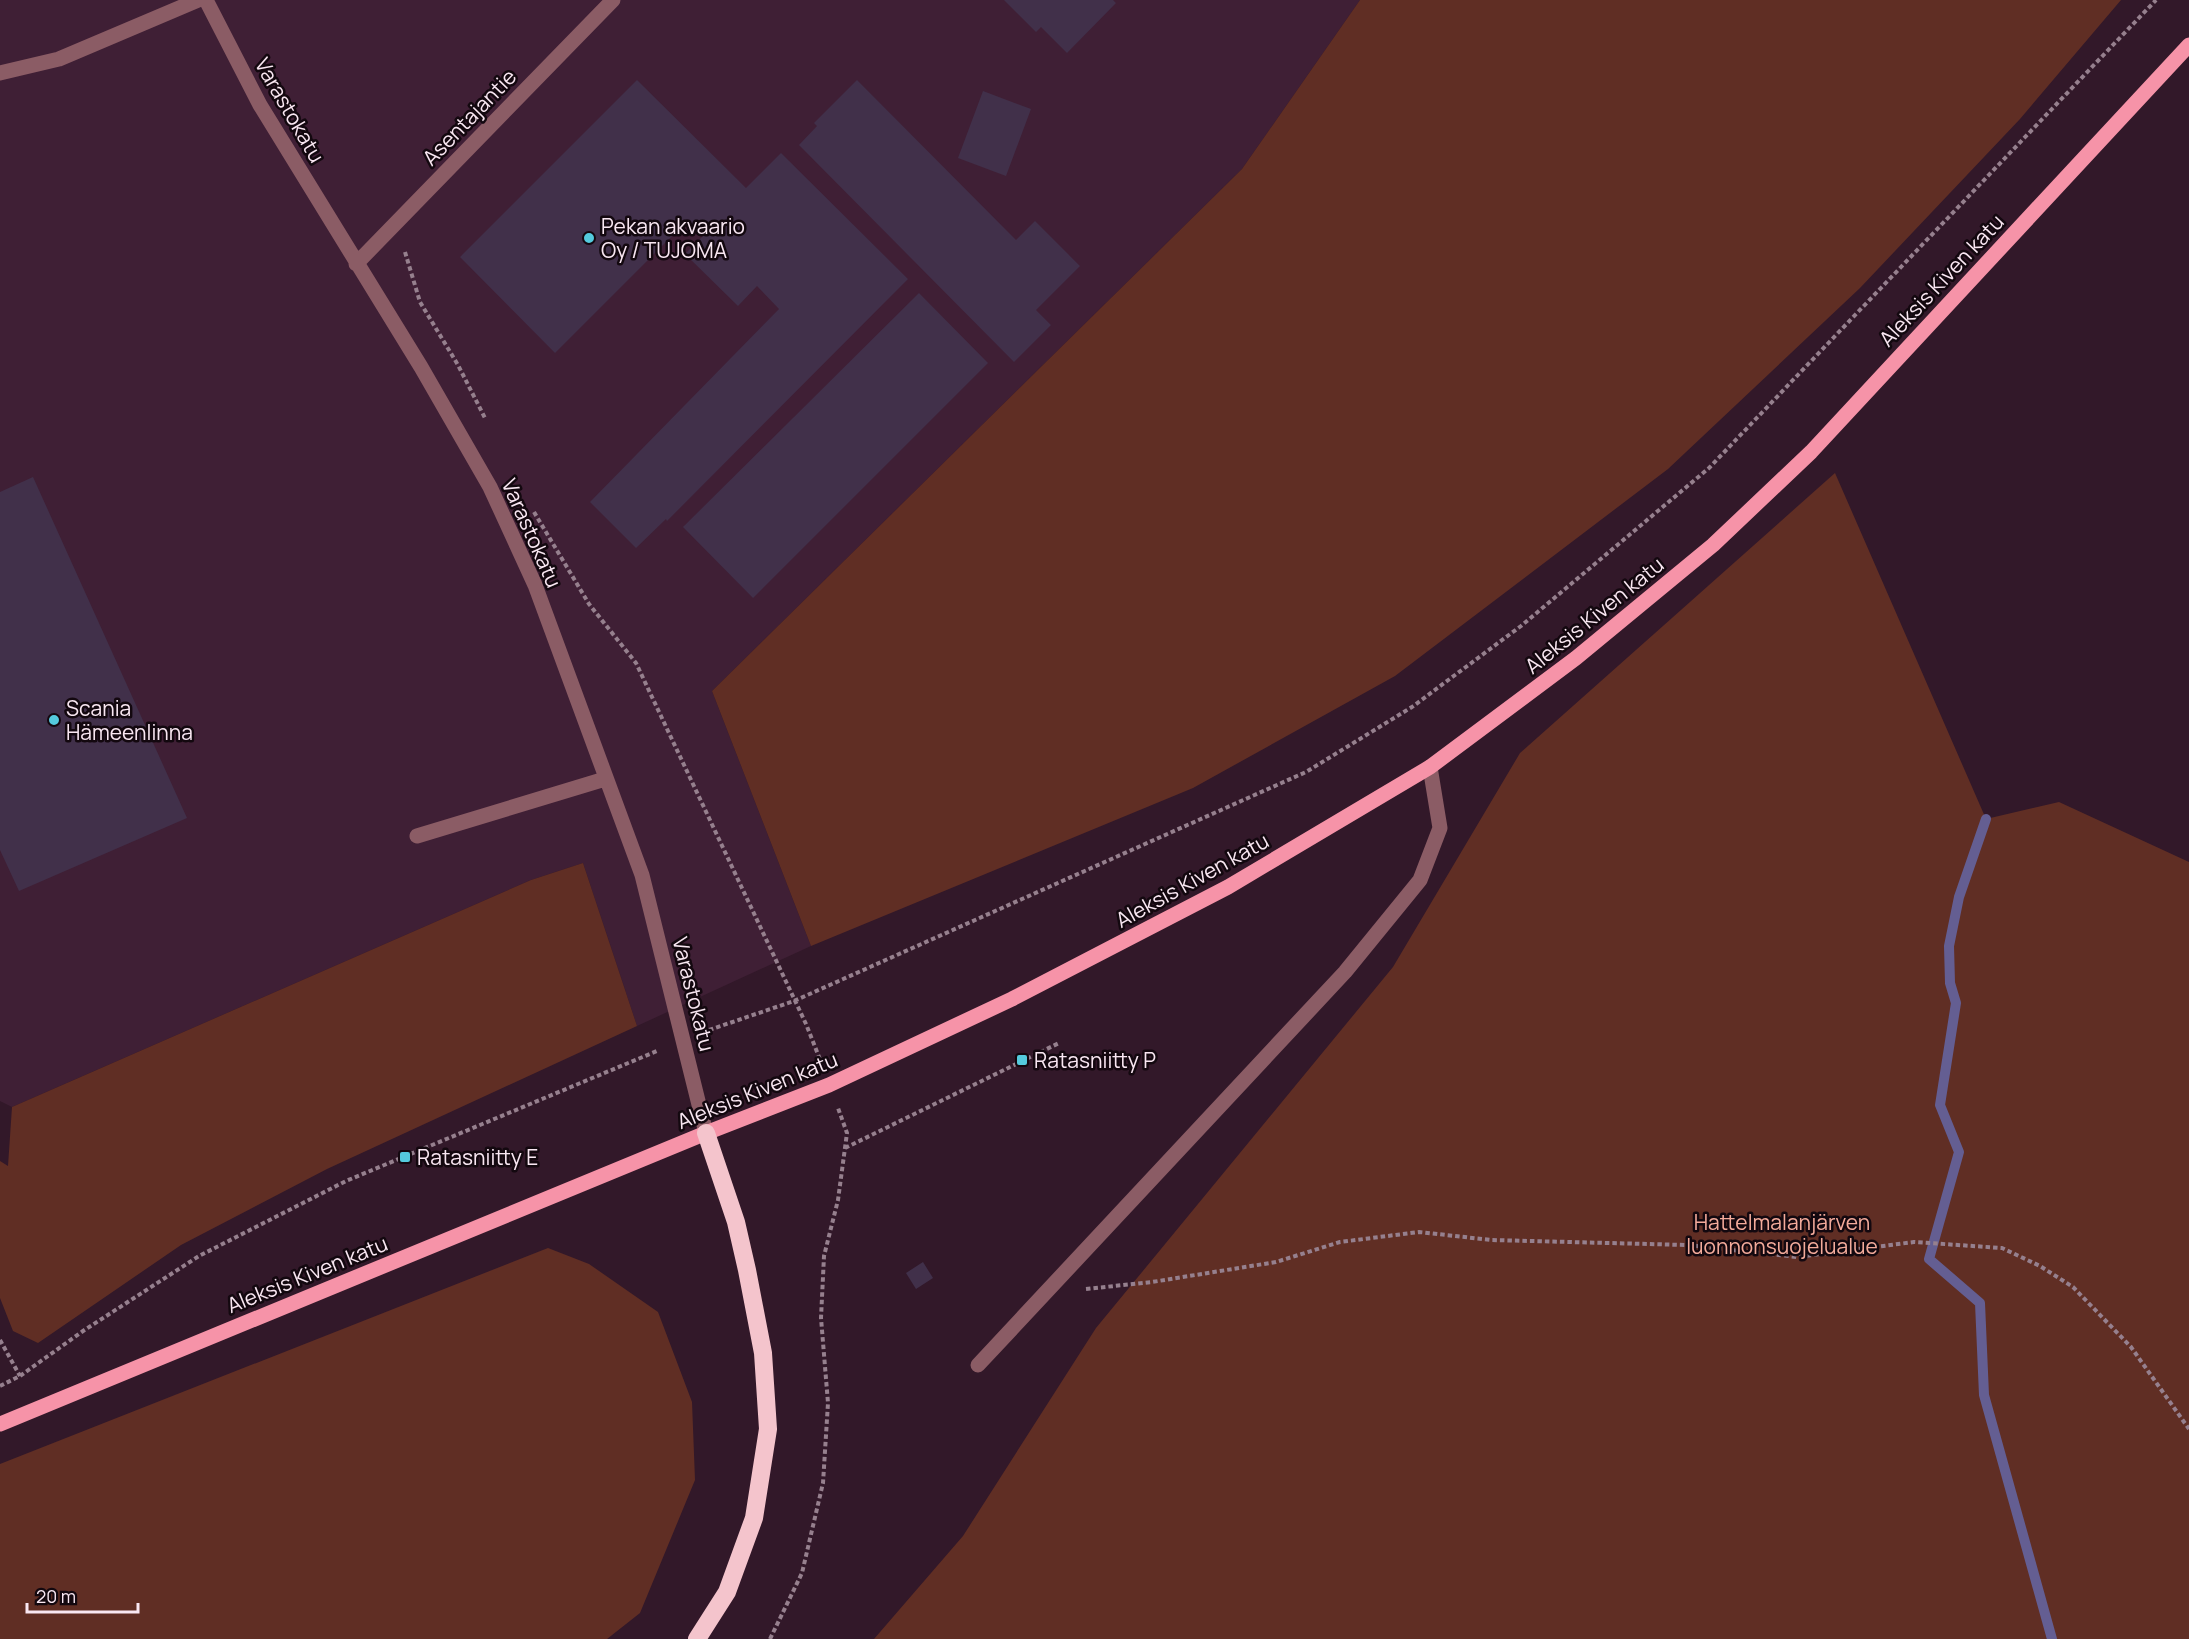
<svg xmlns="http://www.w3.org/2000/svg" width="2189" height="1639" viewBox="0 0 2189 1639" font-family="Manrope,sans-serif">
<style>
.built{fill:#3f1f35}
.green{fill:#602e24}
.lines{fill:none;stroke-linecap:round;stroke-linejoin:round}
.stream{stroke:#645e92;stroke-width:10}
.building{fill:#41304a}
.path{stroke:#96808e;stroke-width:4;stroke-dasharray:4.5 3;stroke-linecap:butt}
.minor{stroke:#8b5c65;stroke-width:15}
.major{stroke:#f693a8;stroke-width:15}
.highway{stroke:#f4c4cc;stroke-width:18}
.poi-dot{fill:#54cadd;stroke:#13080f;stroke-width:2}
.labels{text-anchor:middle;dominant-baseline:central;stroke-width:5;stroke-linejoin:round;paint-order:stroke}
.street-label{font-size:21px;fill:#f9e7f2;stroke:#13080f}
.poi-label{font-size:21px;fill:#f9e7f2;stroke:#13080f;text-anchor:start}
.park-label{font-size:21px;fill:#f4ab9b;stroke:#13080f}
</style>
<rect width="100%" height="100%" fill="#321829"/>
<path class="built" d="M0 0H1360L1242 169 712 691 811 946 637 1026 583 863 531 880 12 1107 0 1101Z"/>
<path class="green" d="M1360 0H2121L2020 119 1860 288 1668 469 1395 676 1193 788 811 946 712 691 1242 169Z
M1835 473 1986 819 2059 802 2189 862V1639H874L963 1536 1096 1328 1393 967 1520 753Z
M583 863 637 1026 327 1169 181 1245 38 1343 13 1331 0 1298V1161L8 1166 12 1107 531 880Z
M548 1248 589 1264 658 1312 692 1402 695 1480 640 1613 607 1639H0V1464Z"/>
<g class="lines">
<path class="stream" d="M1986 819 1959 897 1949 946 1950 983 1956 1003 1940 1105 1959 1152 1929 1259 1980 1303 1984 1395 2052 1639"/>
</g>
<path class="building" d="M1004 0H1113L1116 3 1067 53 1041 27 1036 32Z
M637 80 746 188 781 153 908 279 667 521 666 519 636 548 590 502 779 309 757 286 738 306 685 254 704 235 688 220 555 353 460 257Z
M857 80 1016 240 1035 221 1080 266 1036 310 1051 325 1014 362 799 145 817 126 814 123Z
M983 91 1031 109 1006 176 958 158Z
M919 293 988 363 753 598 683 527Z
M33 477 187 818 19 891 0 850V492Z
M923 1262 933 1278 916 1289 906 1273Z"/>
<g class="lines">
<path class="path" d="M405 252 420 302 458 365 486 420
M534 512 589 604 636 663 806 1024 821 1062
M709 1030 794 1001 1306 772 1412 707 1521 626 1709 468 2156 0
M845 1148 1059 1043
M1086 1289 1152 1282 1276 1262 1340 1242 1419 1232 1491 1240 1687 1245 1797 1257 1914 1242 2002 1248 2040 1266 2073 1287 2131 1347 2189 1429
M0 1340 20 1376
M0 1386 20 1376 83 1331 199 1256 346 1181 657 1051
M770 1639 802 1573 823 1483 828 1403 821 1318 824 1256 838 1200 847 1133 838 1108"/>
<path class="minor" d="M206 0 260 105 421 367 490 487 535 585 642 875 706 1133
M0 73 59 59 198 0
M356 264 613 0
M417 836 605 779
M978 1365 1345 972 1420 880 1440 828 1430 767"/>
<path class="major" d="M0 1424 706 1133 829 1085 1012 999 1228 887 1430 767 1576 658 1713 545 1811 452 2189 45"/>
<path class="highway" d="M697 1639 727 1592 754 1518 768 1429 763 1353 747 1270 736 1222 706 1133"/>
</g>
<g class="poi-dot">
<circle cx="589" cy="238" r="6"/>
<circle cx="54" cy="720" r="6"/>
<rect x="1016" y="1054" width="12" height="12" rx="3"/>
<rect x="399" y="1151" width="12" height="12" rx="3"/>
</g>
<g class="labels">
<g class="street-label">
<text transform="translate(290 110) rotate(60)">Varastokatu</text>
<text transform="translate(469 117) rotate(-46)">Asentajantie</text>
<text transform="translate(1941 280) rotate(-47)">Aleksis Kiven katu</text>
<text transform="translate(532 533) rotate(66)">Varastokatu</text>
<text transform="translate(1594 615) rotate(-39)">Aleksis Kiven katu</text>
<text transform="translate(1192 880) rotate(-29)">Aleksis Kiven katu</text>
<text transform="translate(694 994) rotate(76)">Varastokatu</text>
<text transform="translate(757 1090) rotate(-22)">Aleksis Kiven katu</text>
<text transform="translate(307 1274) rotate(-22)">Aleksis Kiven katu</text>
</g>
<g class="poi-label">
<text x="601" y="226">Pekan akvaario<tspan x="601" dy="24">Oy / TUJOMA</tspan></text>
<text x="66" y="708">Scania<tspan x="66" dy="24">Hämeenlinna</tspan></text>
<text x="1034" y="1060">Ratasniitty P</text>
<text x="417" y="1157">Ratasniitty E</text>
</g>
<g class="park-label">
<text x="1782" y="1222">Hattelmalanjärven<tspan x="1782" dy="24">luonnonsuojelualue</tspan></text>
</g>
</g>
<path d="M27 1603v9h111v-9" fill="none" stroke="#f9e7f2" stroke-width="3"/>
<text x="36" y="1603" font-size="18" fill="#f9e7f2" stroke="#13080f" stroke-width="4.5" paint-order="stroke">20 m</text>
</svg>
